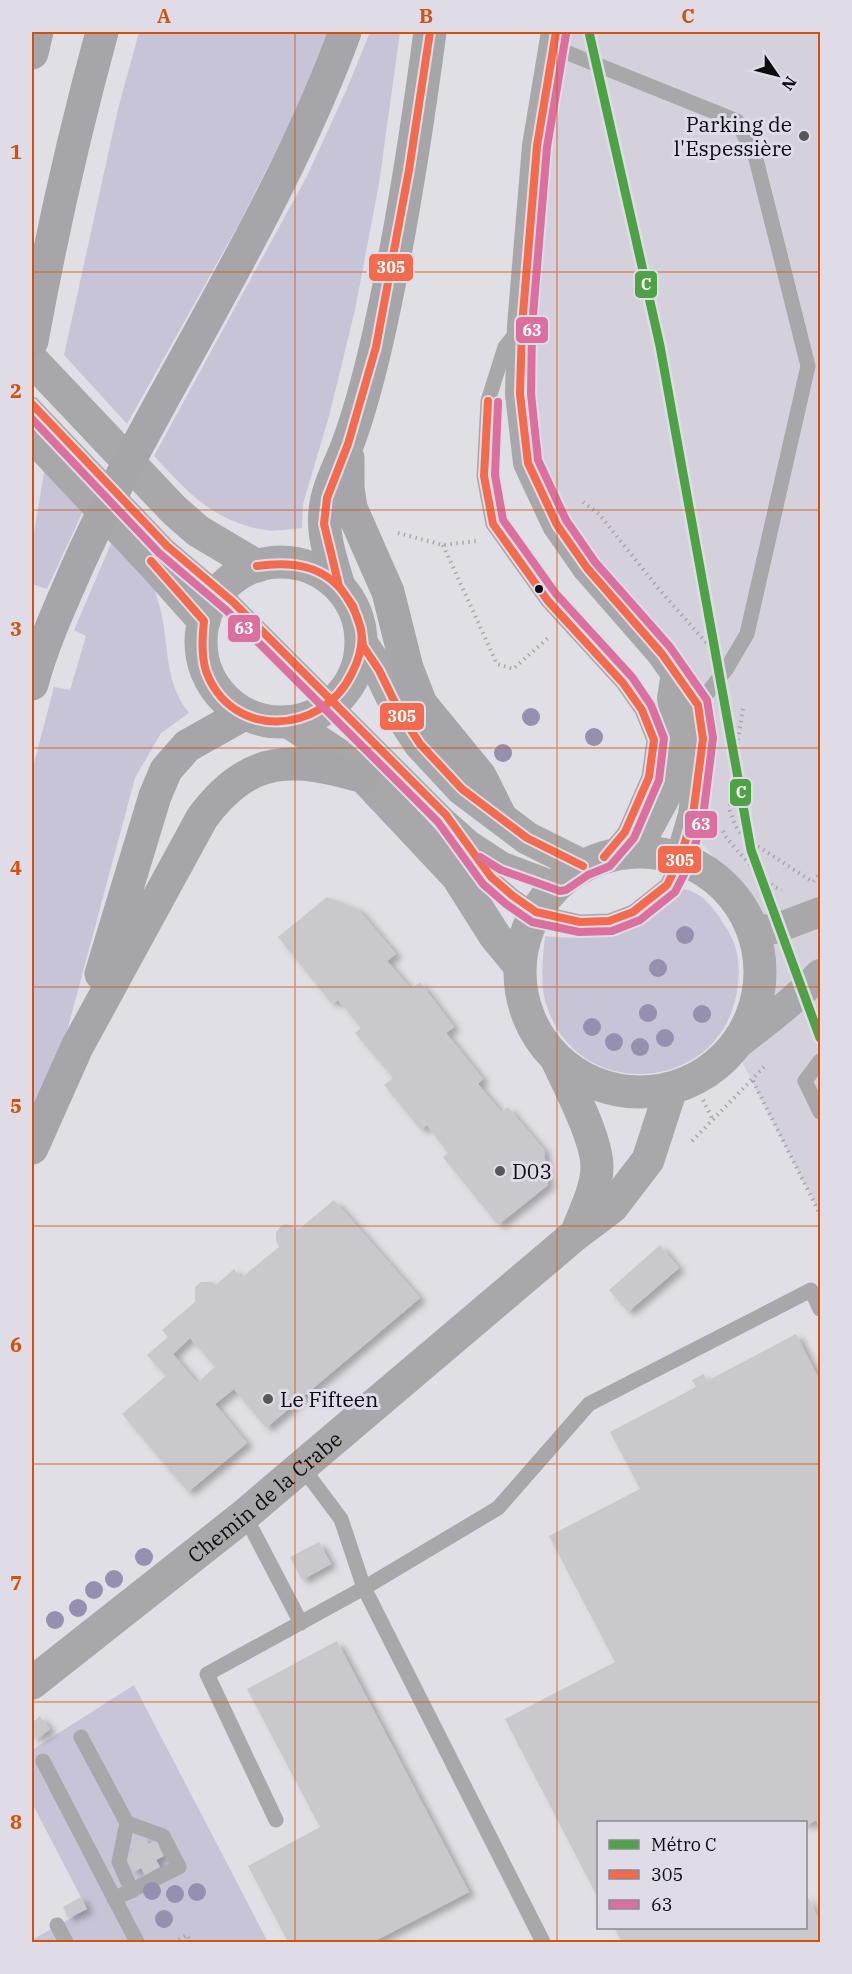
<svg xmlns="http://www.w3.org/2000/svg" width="852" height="1974" viewBox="0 0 852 1974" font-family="'IBM Plex Serif',serif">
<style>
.built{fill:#d4d1dd}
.green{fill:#c8c4d8}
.building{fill:#c9c8cc;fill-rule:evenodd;filter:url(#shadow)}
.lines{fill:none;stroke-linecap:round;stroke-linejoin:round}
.path{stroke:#a8a8aa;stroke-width:4;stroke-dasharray:1.5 4.5;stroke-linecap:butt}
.service{stroke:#a8a8aa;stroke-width:15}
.minor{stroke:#a8a8aa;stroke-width:30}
.tertiary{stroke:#a8a8aa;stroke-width:33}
.motorway{stroke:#a6a5aa;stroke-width:33}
.bus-1-casing{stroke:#dfdce8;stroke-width:12}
.bus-2-casing{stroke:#dfdce8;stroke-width:12}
.bus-1{stroke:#f26b4e;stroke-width:8}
.bus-2{stroke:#db709f;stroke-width:8}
.metro-1-casing{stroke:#dfdce8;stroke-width:14}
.metro-1{stroke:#4da245;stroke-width:9}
.tree{fill:#978faf}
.grid{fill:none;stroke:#d2510c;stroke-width:1.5;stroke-opacity:0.55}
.poi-dot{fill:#57565b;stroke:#dfdce8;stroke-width:2}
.bus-dot{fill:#0d0c10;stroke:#dfdce8;stroke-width:2}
.labels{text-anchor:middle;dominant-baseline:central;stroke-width:6;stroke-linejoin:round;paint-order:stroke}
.poi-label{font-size:21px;fill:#0d0c10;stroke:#dfdce8;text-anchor:start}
.street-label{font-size:21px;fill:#0d0c10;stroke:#dfdce8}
.line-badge{stroke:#dfdce8;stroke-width:2}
.badge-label{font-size:16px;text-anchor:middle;font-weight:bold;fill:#fff}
.neatline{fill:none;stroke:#d2510c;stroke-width:2}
.grid-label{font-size:20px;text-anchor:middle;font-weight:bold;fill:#d2510c}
</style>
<defs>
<filter id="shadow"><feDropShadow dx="6" dy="4" stdDeviation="3" flood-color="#0004"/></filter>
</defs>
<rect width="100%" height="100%" fill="#e0dfe5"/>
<path class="built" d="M545 32H820V1214L739 1056 766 1008V932L735 881 697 838 676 673 557 525 520 394Z"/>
<path class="green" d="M139 32H329L293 117 240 222 127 424 64 355 118 109Z
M370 32H400L379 184 355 310 329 416 303 504 302 528C290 529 276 532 265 530 212 521 188 492 154 456L307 176 346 91Z
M45 467 84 509 47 589 32 584V544Z
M113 539C125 552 141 565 151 580 154 585 155 592 157 598 171 637 161 679 189 713L161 733 135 778 66 1035 32 1117V771L54 687 70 690 86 636 74 630Z
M684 889C705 893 718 914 728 931 738 946 740 967 738 984 727 1095 573 1107 545 1000 540 980 543 957 545 936 604 942 642 933 684 889Z
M134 1685 268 1942H32V1940L87 1909 32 1803V1750Z"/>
<path class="building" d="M327 897 358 909 396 954 387 961 411 989 420 982 454 1027 446 1033 483 1079 478 1084 501 1112 508 1107 544 1150 548 1185 498 1225 443 1157 448 1153 427 1125 421 1130 384 1085 393 1078 355 1033 361 1028 338 1000 332 1004 278 937Z
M334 1200 420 1298 266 1428 234 1389 215 1404 247 1443 188 1492 122 1414 166 1376 147 1355 168 1337 162 1330 195 1302V1287L201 1282H212L216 1285 234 1269 241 1278 279 1247 276 1240V1233L280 1227 286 1224 298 1230ZM190 1338 215 1367 197 1383 173 1354Z
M660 1245 679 1268 628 1312 609 1290Z
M796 1334 820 1381V1828L816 1820 806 1826V1822H598V1898L505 1719 615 1662 549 1536 640 1489 610 1432 696 1387 692 1380 704 1374 707 1381Z
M319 1542 331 1564 302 1580 290 1557Z
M337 1641 469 1892 373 1942H288L248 1866 320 1827 247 1689Z
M40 1716 50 1729 40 1737 39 1735 32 1740V1723Z
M145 1837 148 1844 156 1841 164 1856 156 1860 160 1867 145 1875 141 1868 134 1872 126 1856 133 1852 130 1845Z
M806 1893 820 1922V1942H622L614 1928H806Z
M81 1897 87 1909 68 1918 63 1907Z"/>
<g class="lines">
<path class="path" d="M583 502 599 514 658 588 710 647
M398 533 443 545 476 541
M443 545 497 664 513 669 548 638
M738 740 743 708
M730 798V811L735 825 742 836 813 882 820 873
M723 831 726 837C737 850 767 887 782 890
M753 1081 820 1214
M703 1100 712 1118
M692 1141 764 1067
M173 1942 187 1935 190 1942"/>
<path class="service" d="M553 47 737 121 756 159 808 366 747 634 727 668 698 705
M518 331 505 347 488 401 484 476 493 524 548 601 623 683 642 710 654 740 649 777 625 832 604 857
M32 404 167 546 233 602 446 815 473 839 505 860 561 881
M462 837 491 877 513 896 536 912 580 922 609 921 633 912 667 885 680 859
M820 1061 805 1081 820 1112
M302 1467 341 1519 364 1588 543 1942
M241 1518 253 1531 301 1623
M81 1737 127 1823 163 1836 179 1867 114 1899
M43 1761 137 1942
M276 1820 207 1674 364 1588 498 1508 589 1404 811 1290 820 1309
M127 1823 119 1862 132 1891
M57 1925 66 1942"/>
<path class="minor" d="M556 32 537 146 522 326 520 394 528 463 557 525 587 568 662 654 698 705 703 739 693 815 680 859
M628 852 648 829 668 792 678 734 672 698 676 673
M752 930 775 929 820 912
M735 1046C765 1023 794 1001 820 974"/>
<g class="tertiary">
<path d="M32 360 174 510 198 531 257 566"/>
<path d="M32 435 156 567 204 621"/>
<circle cx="281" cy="642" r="80"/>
<path d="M363 646 379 670 401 715 420 744 462 789 527 838 583 866"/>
<path d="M289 722 337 754 364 777 457 876 495 936 519 965"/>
<circle cx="640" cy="972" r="120"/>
<path d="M558 1062C570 1088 597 1139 597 1167 597 1188 584 1214 576 1234"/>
<path id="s1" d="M32 1683 241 1518 576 1234 612 1207 648 1160 671 1089"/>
</g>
<path class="motorway" d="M32 53 37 32
M32 341C51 237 74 134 102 32
M348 458V488L351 508 388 592 407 668 421 704 480 776 500 816
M339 586C332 563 322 535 325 511 327 488 339 467 347 446 358 417 369 376 376 346 400 242 416 137 430 32
M32 684C41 650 55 618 69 586 112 485 169 390 221 293 267 209 312 122 345 32
M101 974 155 796 166 770 187 746 244 714
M32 1148 77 1047 202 818C249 754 293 756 364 777"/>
<g class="bus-1-casing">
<path id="bus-1" d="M430 32 409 170 376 347 348 444 327 498 324 524 339 586 353 606 361 629 363 646 379 670 401 715 420 744 462 789 527 838 583 866
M488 401 484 476 493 524 548 601 623 683 642 710 654 740 649 777 625 832 604 857
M32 404 167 546 233 602 446 815 491 877 513 896 536 912 580 922 609 921 633 912 667 885 680 859 693 815 703 739 698 705 662 654 587 568 557 525 528 463 520 394 522 326 537 146 556 32
M151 561 204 621C202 638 201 655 206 671 231 740 322 736 352 673 367 644 364 623 346 596 325 565 292 561 257 566"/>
</g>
<g class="bus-2-casing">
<path id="bus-2" d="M32 419 159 553 226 610 438 822 483 884 506 904 532 922 579 932 612 931 640 920 675 892 690 863 703 817 713 738 707 700 670 647 595 562 566 520 538 460 531 394 532 327 547 147 566 34
M480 857 501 870 560 891 566 890 588 875 610 866 634 838 659 780 664 738 651 705 632 677 556 594 503 520 495 475 498 402"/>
</g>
<use href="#bus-1" class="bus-1"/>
<use href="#bus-2" class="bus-2"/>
<g class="metro-1-casing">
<path id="metro-1" d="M589 32 660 346 751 850 820 1038"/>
</g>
<use href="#metro-1" class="metro-1"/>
</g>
<g class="tree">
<circle cx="531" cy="717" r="9"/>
<circle cx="594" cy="737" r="9"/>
<circle cx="503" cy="753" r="9"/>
<circle cx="685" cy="935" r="9"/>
<circle cx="658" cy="968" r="9"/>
<circle cx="648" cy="1013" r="9"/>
<circle cx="702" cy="1014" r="9"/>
<circle cx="592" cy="1027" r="9"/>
<circle cx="665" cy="1038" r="9"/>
<circle cx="614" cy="1042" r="9"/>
<circle cx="640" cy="1047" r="9"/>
<circle cx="144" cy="1557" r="9"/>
<circle cx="114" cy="1579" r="9"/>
<circle cx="94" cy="1590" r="9"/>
<circle cx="78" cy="1608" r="9"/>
<circle cx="55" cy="1620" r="9"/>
<circle cx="152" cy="1891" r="9"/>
<circle cx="197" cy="1892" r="9"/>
<circle cx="175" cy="1894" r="9"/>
<circle cx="164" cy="1919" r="9"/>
</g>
<path class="grid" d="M295 32V1942M557 32V1942M32 272H820M32 510H820M32 748H820M32 987H820M32 1226H820M32 1464H820M32 1702H820"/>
<g class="poi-dot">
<circle cx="804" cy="136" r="6"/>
<circle cx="500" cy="1171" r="6"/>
<circle cx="268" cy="1399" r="6"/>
</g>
<circle class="bus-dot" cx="539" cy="589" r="5"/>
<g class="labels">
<g class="poi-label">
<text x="792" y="124" text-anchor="end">Parking de<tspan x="792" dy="24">l'Espessière</tspan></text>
<text x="512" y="1171">D03</text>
<text x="280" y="1399">Le Fifteen</text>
</g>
<g class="street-label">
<text stroke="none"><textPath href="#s1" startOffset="298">Chemin de la Crabe</textPath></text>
</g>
</g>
<g class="line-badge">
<rect x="368" y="253" width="46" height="29" rx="6" fill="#f26b4e"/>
<rect x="634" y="270" width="24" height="29" rx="6" fill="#4da245"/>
<rect x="515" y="316" width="34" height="28" rx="6" fill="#db709f"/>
<rect x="227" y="614" width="34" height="29" rx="6" fill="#db709f"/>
<rect x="379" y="702" width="46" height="29" rx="6" fill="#f26b4e"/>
<rect x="729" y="778" width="23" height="29" rx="6" fill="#4da245"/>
<rect x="684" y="810" width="34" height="29" rx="6" fill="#db709f"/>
<rect x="657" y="845" width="45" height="29" rx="6" fill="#f26b4e"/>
</g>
<g class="badge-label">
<text x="391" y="273">305</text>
<text x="646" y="290">C</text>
<text x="532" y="336">63</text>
<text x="244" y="634">63</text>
<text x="402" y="722">305</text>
<text x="741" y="798">C</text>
<text x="701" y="830">63</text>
<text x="680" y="866">305</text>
</g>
<rect width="852" height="1974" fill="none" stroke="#dfdce8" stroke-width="66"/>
<rect x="597" y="1821" width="210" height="108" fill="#dfdce8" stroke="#8b8992" stroke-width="1.5"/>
<rect x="609" y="1840" width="30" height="9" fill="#4da245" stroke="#8b8992" stroke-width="1.5"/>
<text x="651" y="1851" font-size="18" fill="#0d0c10">Métro C</text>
<rect x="609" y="1870" width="30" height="9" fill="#f26b4e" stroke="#8b8992" stroke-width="1.5"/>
<text x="651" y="1881" font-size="18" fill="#0d0c10">305</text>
<rect x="609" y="1900" width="30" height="9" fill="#db709f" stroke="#8b8992" stroke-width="1.5"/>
<text x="651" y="1911" font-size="18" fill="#0d0c10">63</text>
<g transform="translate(777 75) rotate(125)" stroke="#dfdce8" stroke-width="4.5" paint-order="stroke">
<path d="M0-4.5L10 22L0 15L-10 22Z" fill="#0d0c10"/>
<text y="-9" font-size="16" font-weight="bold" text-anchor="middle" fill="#0d0c10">N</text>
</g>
<rect x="33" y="33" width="786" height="1908" class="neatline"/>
<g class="grid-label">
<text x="164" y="23">A</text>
<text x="426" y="23">B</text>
<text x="688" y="23">C</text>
<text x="16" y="159">1</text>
<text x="16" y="398">2</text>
<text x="16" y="636">3</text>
<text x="16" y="875">4</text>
<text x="16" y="1113">5</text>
<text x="16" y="1352">6</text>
<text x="16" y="1590">7</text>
<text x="16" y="1829">8</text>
</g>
</svg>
